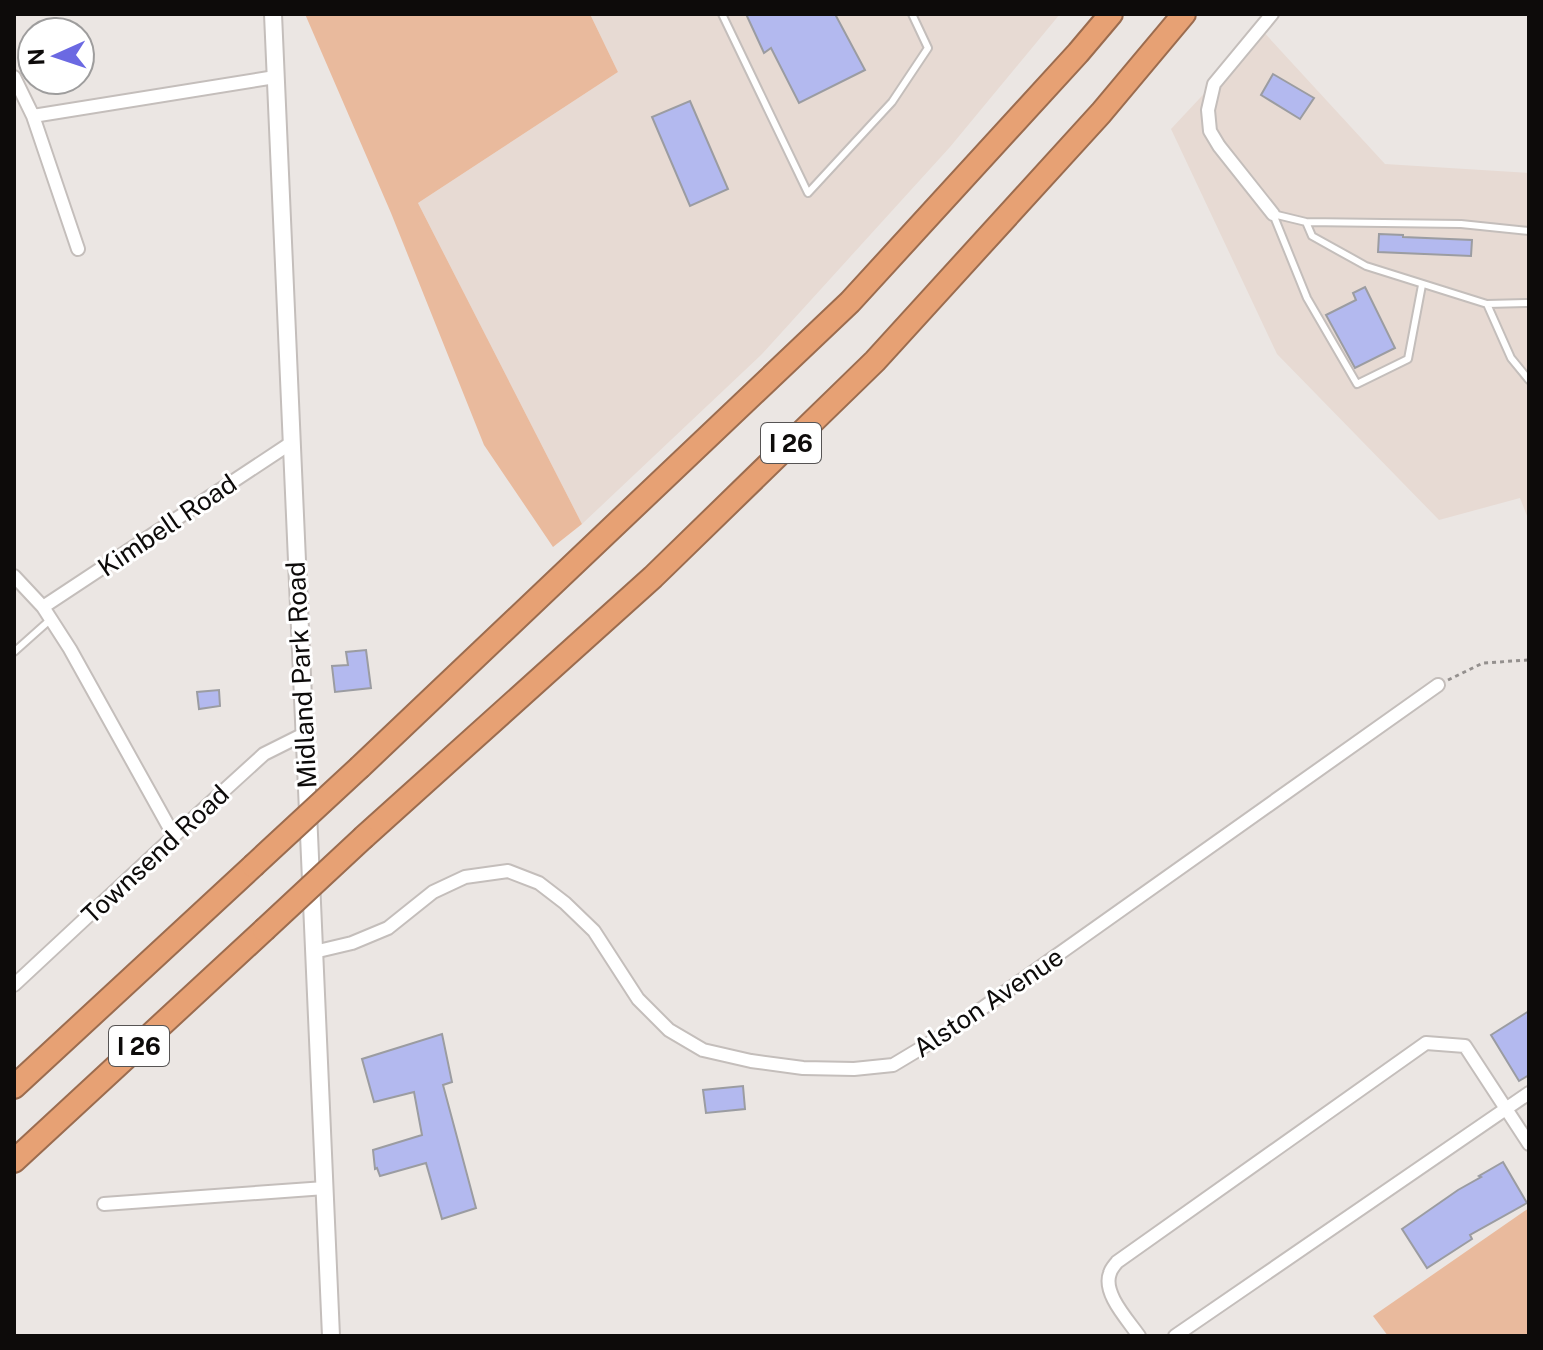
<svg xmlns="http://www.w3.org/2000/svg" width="1543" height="1350" viewBox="0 0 1543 1350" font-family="'Public Sans',sans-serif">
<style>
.built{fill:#e7dad3}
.green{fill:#e9ba9d}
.building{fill:#b3b9ef;stroke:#9b9ca1;stroke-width:2}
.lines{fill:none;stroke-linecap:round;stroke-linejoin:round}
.service-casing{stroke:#c4bebb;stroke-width:10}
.minor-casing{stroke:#c4bebb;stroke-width:16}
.tertiary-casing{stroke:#c4bebb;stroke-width:20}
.motorway-casing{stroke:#9b6c4f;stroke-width:26}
.path{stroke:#94908e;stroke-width:3;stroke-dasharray:4 4;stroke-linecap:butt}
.service{stroke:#fff;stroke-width:6}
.minor{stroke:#fff;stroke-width:12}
.tertiary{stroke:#fff;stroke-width:16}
.motorway{stroke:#e7a174;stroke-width:22}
.motorway-bridge-casing{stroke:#9b6c4f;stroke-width:26;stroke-linecap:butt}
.motorway-bridge{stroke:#e7a174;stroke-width:22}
.labels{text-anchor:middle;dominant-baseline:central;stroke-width:6;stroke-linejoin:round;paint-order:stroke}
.shield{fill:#fff;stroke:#565454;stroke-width:2}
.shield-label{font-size:24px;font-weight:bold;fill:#0d0b0a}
.street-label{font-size:26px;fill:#0d0b0a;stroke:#fff}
</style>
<rect width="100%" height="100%" fill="#ebe6e3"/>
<path class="built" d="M590 14H1060L950 147 761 355 582 524 418 203 618 72Z
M1260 28 1385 164 1529 173V521L1520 498 1439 520 1277 354 1171 129 1214 83Z"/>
<path class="green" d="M305 14H590L618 72 418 203 582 524 553 547 484 445 391 213Z
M1529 1208V1336H1388L1373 1316Z"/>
<path class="building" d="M746 14H835L865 70 799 103 771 48 764 53Z
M1273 74 1314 98 1300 119 1261 95Z
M690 101 728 189 690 206 652 117Z
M1379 234 1403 235V237L1472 240 1471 256 1378 252Z
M1365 287 1395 348 1355 368 1326 315 1356 300 1353 293Z
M366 650 371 688 335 692 332 666 348 665 346 652Z
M219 690 220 706 199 709 197 692Z
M1529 1011V1075L1519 1081 1491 1035Z
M442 1034 452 1082 443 1085 476 1208 442 1219 426 1163 380 1176 377 1168 375 1169 373 1150 422 1135 414 1092 374 1102 362 1059Z
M743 1086 745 1109 706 1113 703 1090Z
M1503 1162 1527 1203 1470 1235 1472 1239 1427 1268 1402 1229 1458 1190 1481 1177 1479 1176Z"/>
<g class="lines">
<g class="service-casing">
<path id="service" d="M722 14 808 193 892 102 928 48 912 14
M1273 214 1307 298 1357 384 1408 359 1422 285
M1273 214 1306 222 1461 224 1529 231
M1306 222 1312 236 1366 266 1487 304 1529 303
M1487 304 1511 358 1529 380
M14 652 51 619"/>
</g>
<g class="minor-casing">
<path id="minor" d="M1272 14 1214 84 1208 110 1210 131 1219 146 1273 214
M14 77 33 116 78 249
M33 116 275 77
M14 576 43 607 70 649 174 836
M43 607 291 443
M314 952 352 943 388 928 433 892 465 877 508 871 539 883 565 903 594 931 638 999 669 1030 703 1050 751 1061 803 1068 854 1069 893 1065 953 1029 1438 685
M14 985 174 836 264 754 304 734
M104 1204 325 1188
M1139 1336C1128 1320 1102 1293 1110 1273 1111 1269 1114 1266 1117 1262L1426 1043 1465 1046 1529 1144
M1175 1336 1529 1093"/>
</g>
<g class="tertiary-casing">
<path id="tertiary" d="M273 14 331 1336"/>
</g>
<g class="motorway-casing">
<path id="motorway" d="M360 767 850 302 1078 53 1111 14
M364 837 653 577 875 361 1101 113 1184 14
M14 1087 253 866
M14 1161 264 930"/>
</g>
<path class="path" d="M1448 680 1483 663 1529 660"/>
<use href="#service" class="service"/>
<use href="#minor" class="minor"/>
<use href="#tertiary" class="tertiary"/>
<use href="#motorway" class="motorway"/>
<g class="motorway-bridge-casing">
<path id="motorway-bridge" d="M253 866 360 767
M264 930 364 837"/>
</g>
<use href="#motorway-bridge" class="motorway-bridge"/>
</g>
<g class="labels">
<g class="shield">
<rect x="761" y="423" width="60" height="40" rx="6"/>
<rect x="109" y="1026" width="60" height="40" rx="6"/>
</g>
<g class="shield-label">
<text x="791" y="443">I 26</text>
<text x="139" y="1046">I 26</text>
</g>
<g class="street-label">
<text transform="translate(167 525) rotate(-34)">Kimbell Road</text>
<text transform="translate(301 675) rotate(-93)">Midland Park Road</text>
<text transform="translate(155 854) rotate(-43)">Townsend Road</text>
<text transform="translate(988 1002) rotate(-34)">Alston Avenue</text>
</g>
</g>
<rect width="1543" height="1350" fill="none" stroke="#0d0b0a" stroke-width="32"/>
<g transform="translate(56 56) rotate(267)"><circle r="38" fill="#ffffff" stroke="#9e9d9d" stroke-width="2"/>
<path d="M0-6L14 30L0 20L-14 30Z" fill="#6b69e2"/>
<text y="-12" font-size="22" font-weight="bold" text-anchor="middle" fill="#0d0b0a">N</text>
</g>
</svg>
